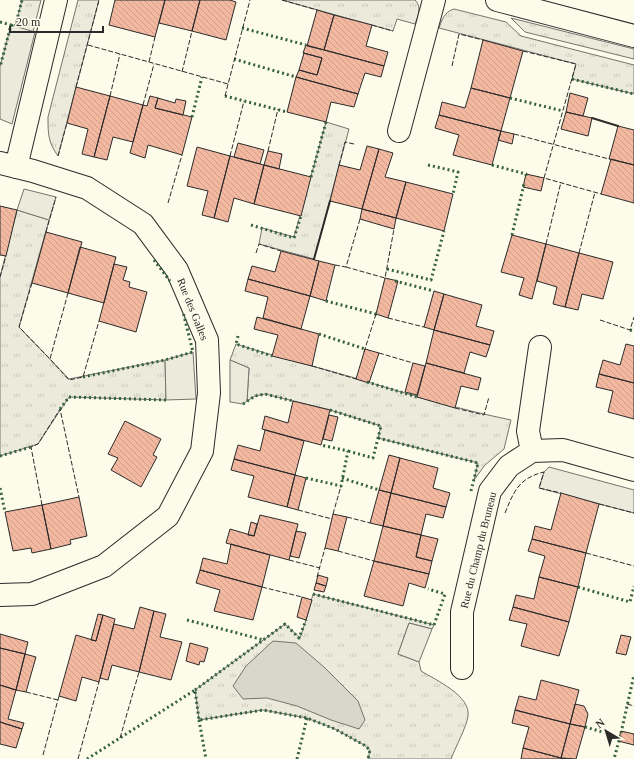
<svg xmlns="http://www.w3.org/2000/svg" width="634" height="759" viewBox="0 0 634 759" font-family="'Times New Roman',serif">
<style>
.grass{fill:url(#grass-tufts);stroke:#74746e}
.parking{fill:#eceadb;stroke:#74746e}
.water{fill:#d8d7c9;stroke:#74746e}
.building{fill:url(#building-back-hatch);stroke:#2b2b2b}
.lines{fill:none;stroke-linecap:round;stroke-linejoin:round}
.minor-casing{stroke:#2b2b2b;stroke-width:24}
.minor{stroke:#fdfbea;stroke-width:22}
.hedge{stroke:#34623c;stroke-width:3;stroke-dasharray:2 3;stroke-linecap:butt}
.fence{stroke:#2b2b2b;stroke-width:1;stroke-dasharray:5 2;stroke-linecap:butt}
.wall{stroke:#2b2b2b;stroke-width:2}
.labels{text-anchor:middle;dominant-baseline:central;stroke-width:3;stroke-linejoin:round;paint-order:stroke}
.street-label{font-size:11px;fill:#2b2b2b;stroke:#fdfbea}
</style>
<defs>
<pattern id="grass-tufts" width="24" height="20" patternUnits="userSpaceOnUse"><rect width="24" height="20" fill="#ecebdb"/><path d="M3 7l-1-3M5 7V3M7 7l1-3M15 17l-1-3M17 17v-4M19 17l1-3" fill="none" stroke="#cbcabc"/></pattern>
<pattern id="building-back-hatch" width="6" height="6" patternUnits="userSpaceOnUse"><rect width="6" height="6" fill="#f2b8a0"/><path d="M-1 5l2 2M0 0l6 6M5-1l2 2" fill="none" stroke="#d09e8a"/></pattern>
</defs>
<rect width="100%" height="100%" fill="#fdfbea"/>
<path class="grass" d="M22 0H41L33 32 15 27Z
M78 0H99L58 156C48 142 48 134 48 117Z
M282 0H415C422 6 418 16 415 24L397 19 393 31Z
M454 9 506 22 521 36 634 65V94L572 79 576 64 439 28C442 20 444 12 454 9Z
M511 18 634 49V59L525 32Z
M326 122 349 129 314 259 259 244 262 228 294 237Z
M17 210 49 220 19 327 69 379 165 360 166 400 69 397 38 444 0 456V277Z
M236 344C275 357 315 366 355 378 407 394 458 409 511 420L504 449 485 465 474 480 478 463 378 438 381 426 330 410 265 394 255 396 247 401 249 368 230 360Z
M313 594 434 625 432 629 409 623 398 654 419 662 421 671C436 680 471 696 468 716 467 726 455 748 451 759H368L370 750 364 745 335 729 307 718 263 710 199 720 195 690 285 624 300 638 306 620Z"/>
<path class="parking" d="M11 25 35 32 12 124 0 119V67Z
M24 189 56 197 49 220 17 210Z
M193 352 196 399 166 400 165 360Z
M230 360 249 368 247 401 243 404 230 402Z
M549 467 634 490V513L539 488 544 472Z
M409 623 432 629 419 662 398 654Z"/>
<path class="water" d="M273 641 296 643 324 667 358 701 365 720 359 729 331 720 297 706 267 698 243 699 233 686 246 666Z"/>
<path class="building" d="M115 0H165L155 37 109 25Z
M165 0H200L192 31 159 23Z
M200 0H230L236 2 226 40 192 31Z
M317 10 334 15 324 50 307 46Z
M334 15 372 25 366 46 388 52 384 66 324 50Z
M483 40 523 51 510 98 471 88Z
M306 45 384 66 381 77 365 73 358 94 296 77 299 70 317 75 322 58 303 53Z
M304 53 322 58 317 75 299 70Z
M296 77 358 94 354 107 331 102 326 122 287 112Z
M76 87 110 96 94 157 82 154 88 129 67 123Z
M471 88 510 98 501 131 439 115 442 102 465 108Z
M570 93 588 98 583 116 566 112Z
M110 96 143 105 133 142 113 137 107 160 94 157Z
M150 96 158 98 155 108 192 117 182 155 148 145 145 158 130 153 143 105 147 106Z
M158 98 175 103 176 99 186 101 183 115 155 108Z
M566 112 592 118 588 136 561 129Z
M439 115 501 131 492 165 453 155 459 135 435 128Z
M618 126 634 130V165L609 159Z
M501 131 514 134 512 144 498 140Z
M238 143 264 150 260 164 234 157Z
M367 146 379 149 362 209 330 201 339 165 360 170Z
M197 147 230 156 214 218 202 215 208 191 187 186Z
M379 149 393 153 385 177 406 182 396 218 362 209Z
M268 151 282 154 279 169 264 165Z
M230 156 264 165 254 204 234 198 228 222 214 218Z
M611 159 634 165V203L601 194Z
M264 165 311 177 301 216 254 204Z
M526 174 544 178 541 191 523 187Z
M406 182 453 194 444 231 396 218Z
M0 206 17 210 6 256 0 255Z
M362 209 396 218 394 229 360 219Z
M46 232 82 242 68 293 32 283Z
M512 235 546 244 532 299 519 295 524 278 501 272Z
M546 244 579 253 565 307 553 304 557 287 537 281Z
M80 247 116 257 104 303 68 293Z
M281 251 319 261 310 296 248 279 252 266 275 272Z
M579 253 613 262 603 299 582 294 578 310 565 307Z
M319 261 335 265 326 301 310 296Z
M114 264 127 267 123 280 130 282 129 287 147 292 136 332 99 321Z
M385 278 398 281 388 318 376 314Z
M248 279 310 296 301 329 263 318 268 297 245 291Z
M434 291 444 294 434 330 424 327Z
M444 294 482 305 476 326 494 331 490 345 434 330Z
M257 317 319 334 312 366 272 356 278 335 254 329Z
M434 330 490 345 486 357 470 352 464 373 426 363Z
M626 344 634 346V383L599 374 603 360 620 365Z
M365 349 379 353 369 383 356 379Z
M413 363 425 366 417 395 405 392Z
M426 363 481 378 478 390 461 386 455 408 417 397Z
M599 374 634 383V419L608 412 613 391 596 387Z
M293 401 330 410 321 445 262 429 265 416 288 423Z
M329 415 338 417 332 441 323 439Z
M125 421 161 439 153 455 157 457 141 487 111 470 118 458 108 454Z
M265 430 304 441 295 475 234 459 238 445 260 451Z
M389 455 400 458 391 493 379 490Z
M400 458 438 468 433 488 450 493 446 507 391 493Z
M234 459 295 475 287 507 248 497 254 476 231 470Z
M295 475 306 478 298 510 287 507Z
M379 490 391 493 383 526 370 523Z
M391 493 446 507 443 518 426 514 421 535 383 526Z
M561 493 599 504 586 553 532 539 535 526 551 530Z
M79 497 87 536 70 540 71 544 51 549 42 505Z
M42 505 51 549 32 553 31 548 13 551 5 512Z
M333 514 347 517 338 551 325 548Z
M260 515 298 524 289 560 226 543 230 529 254 536Z
M251 522 257 524 254 536 248 535Z
M383 526 421 535 416 557 432 561 429 574 374 561Z
M296 531 306 533 299 558 290 556Z
M421 535 438 539 432 561 416 557Z
M532 539 586 553 578 587 539 577 545 556 528 551Z
M231 544 270 555 262 587 200 570 203 558 227 564Z
M374 561 429 574 425 588 409 583 403 606 364 596Z
M200 570 262 587 253 620 214 611 220 590 196 583Z
M318 575 328 578 326 586 316 583Z
M539 577 578 587 569 622 513 607 516 595 534 599Z
M316 583 326 586 324 592 314 590Z
M302 597 312 600 306 620 297 617Z
M140 607 154 611 139 672 112 665 108 680 100 678 114 624 134 629Z
M513 607 569 622 559 656 521 646 527 624 509 620Z
M154 611 166 614 160 637 182 642 171 680 139 672Z
M98 614 103 615 96 641 91 640Z
M103 615 115 619 99 682 82 677 76 701 59 696 76 635 96 641Z
M0 634 28 642 25 654 0 648Z
M621 635 631 637 626 655 616 653Z
M190 643 208 648 204 662 200 661 199 665 186 661Z
M0 648 25 654 16 690 0 685Z
M25 654 36 657 26 692 16 690Z
M541 680 579 690 570 724 515 710 519 696 536 700Z
M0 685 16 690 8 719 24 723 22 729 0 722Z
M575 704 584 706 588 714 585 727 570 724Z
M515 710 570 724 561 758 523 748 529 727 512 723Z
M0 722 22 729 16 748 0 744Z
M570 724 585 727 576 759 561 758Z
M621 731 634 734V745L618 741Z
M523 748 561 758 566 759H521Z"/>
<g class="lines">
<g class="minor-casing">
<path id="minor" d="M497 0 634 36
M399 131 434 0
M0 163 33 171 87 188 143 224 177 270 207 340 209 393 202 451 168 516 104 566 32 594 0 595
M16 167 56 0
M532 451 528 431 540 347
M462 668V612L490 491 509 466 532 451 563 450 634 470"/>
</g>
<use href="#minor" class="minor"/>
<path class="hedge" d="M0 22 11 25 0 67
M11 25 15 27 22 0
M242 28 306 45
M234 59 296 77
M572 79 634 94
M225 96 287 112
M510 98 563 111
M192 117 202 77
M428 165 458 172 453 194
M492 165 526 174V177
M311 177 326 122
M251 225 294 238 301 216
M512 235 524 184
M154 260 170 281
M387 269 431 280 444 231
M395 281 434 291
M326 301 376 314V312
M630 330 634 331
M319 334 365 349
M238 336 236 344 272 356
M83 377 165 360 193 352 183 312
M367 382 417 397
M243 404 255 396 265 394 293 401
M60 409 69 397 166 400
M330 410 381 426 373 458 348 451
M378 438 478 463 471 491
M0 456 31 447
M306 478 341 486 348 451 321 445
M342 478 379 490
M0 488 5 512
M578 587 630 602 634 586
M313 594 434 625 445 594 428 589
M187 620 264 640
M195 690 285 624 299 638 306 620
M199 720 206 759
M585 727 620 737 614 759
M621 733 634 675
M87 759 195 690 199 720 263 710 307 718 335 729 364 745 370 750 368 759
M297 759 307 718"/>
<path class="fence" d="M282 0 317 10
M372 25 393 31
M88 45 228 84
M523 51 576 64 544 178 601 194
M149 62 155 37
M452 66 459 34 483 40
M182 72 192 31
M76 87 99 0
M110 96 120 54
M225 96 250 0
M143 105 154 64
M514 134 609 159
M268 151 278 109
M58 156 67 123
M230 156 244 101
M339 165 345 142 354 144
M168 203 182 155
M46 232 56 197
M546 244 561 182
M256 253 259 244 281 251
M579 253 595 192
M335 265 346 267 360 219
M346 267 385 278 394 229
M0 277 6 256
M32 283 19 327 50 359
M68 293 50 359 69 380 83 377 99 321
M388 318 424 327
M600 320 630 330 634 317
M364 352 376 314
M379 353 413 363
M312 366 356 379 357 377
M455 408 484 415 489 397
M599 504 634 513
M42 505 31 447 38 444 60 409 79 497
M298 510 332 519
M505 513C514 491 519 478 544 472L539 488 561 493
M333 514 341 486
M347 517 370 523
M338 551 374 561
M586 553 634 566
M289 560 320 568
M317 577 325 548
M262 587 302 597
M26 692 58 700
M627 704 634 706
M120 738 139 672
M43 755 59 696
M78 759 99 682"/>
<path class="wall" d="M592 118 618 126
M314 259 330 201"/>
</g>
<g class="labels">
<g class="street-label">
<text transform="translate(193 309) rotate(68)">Rue des Galles</text>
<text transform="translate(478 550) rotate(-76)">Rue du Champ du Bruneau</text>
</g>
</g>
<g transform="translate(606 731) rotate(322)" stroke="#fdfbea" stroke-width="3" paint-order="stroke">
<path d="M0-3L7 15L0 10L-7 15Z" fill="#2b2b2b"/>
<text y="-6" font-size="11" font-weight="bold" text-anchor="middle" fill="#2b2b2b">N</text>
</g>
<path d="M10 26v6h93v-6" fill="none" stroke="#2b2b2b" stroke-width="2"/>
<text x="16" y="26" font-size="12" fill="#2b2b2b" stroke="#fdfbea" stroke-width="3" paint-order="stroke">20 m</text>
</svg>
